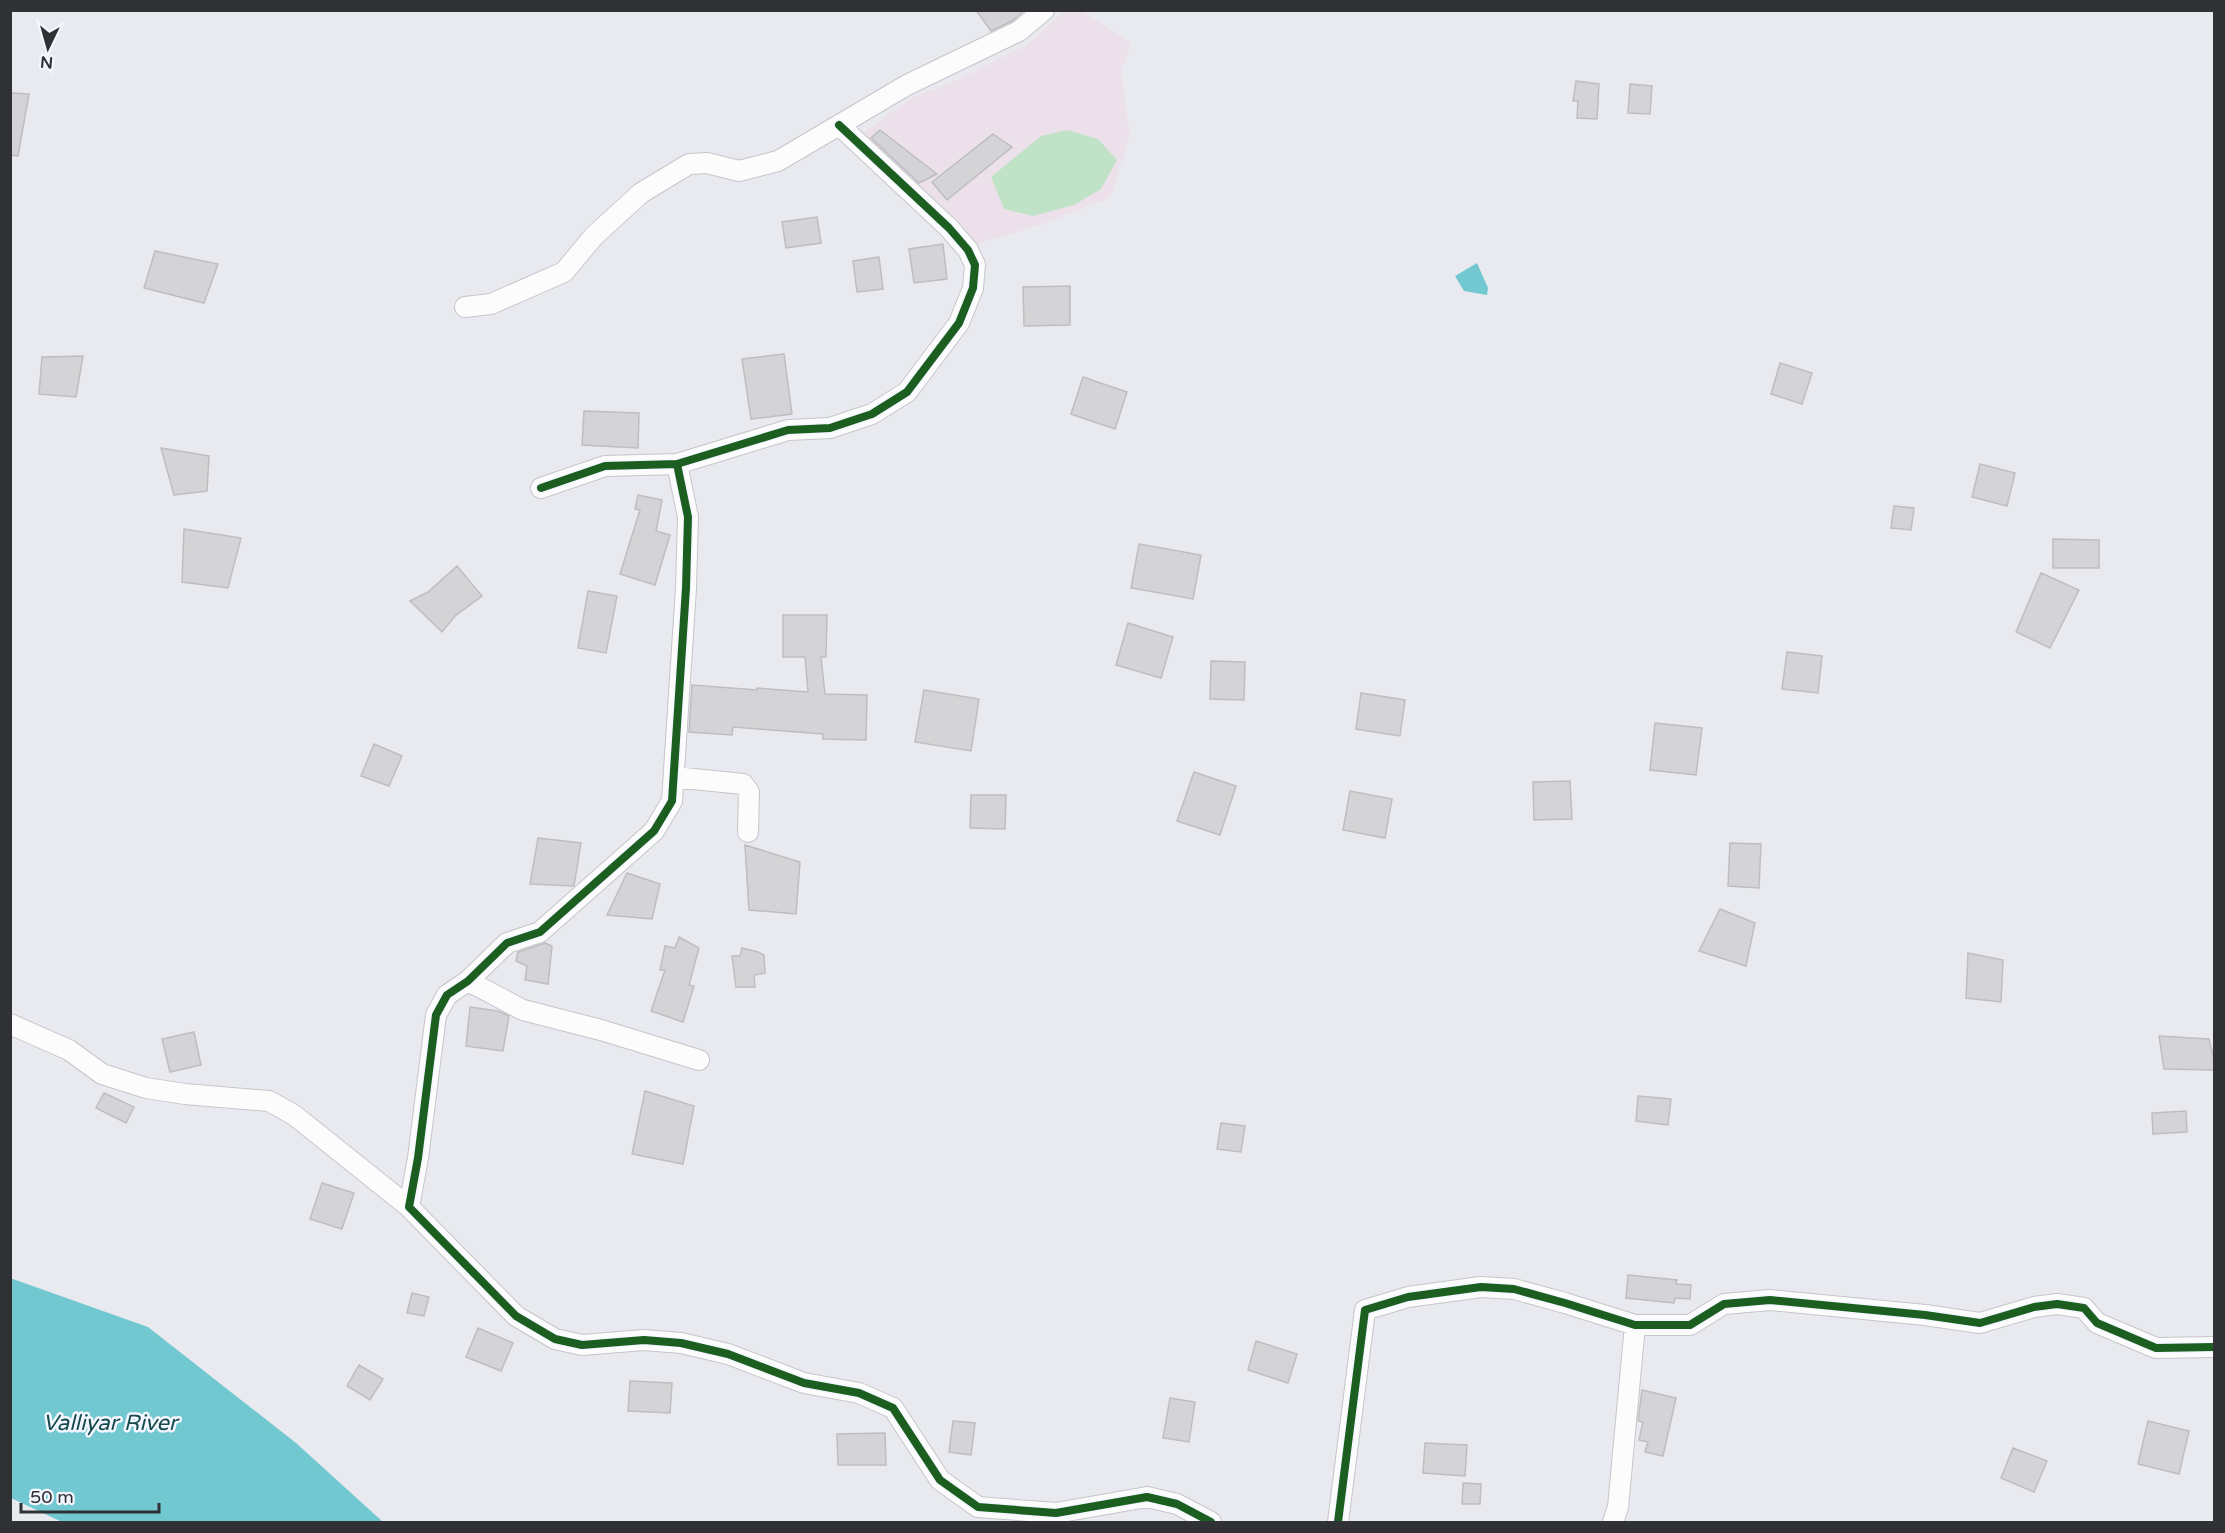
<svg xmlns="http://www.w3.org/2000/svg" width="2225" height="1533" viewBox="0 0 2225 1533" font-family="'Varela Round',sans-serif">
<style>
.education{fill:#ece1eb}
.green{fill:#c0e2c7}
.water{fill:#72c8d0}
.building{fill:#d4d3d5;stroke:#bebdc0;stroke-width:1.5}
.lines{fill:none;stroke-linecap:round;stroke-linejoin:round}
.minor-casing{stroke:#c5c6ca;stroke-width:22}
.minor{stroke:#fcfcfd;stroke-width:20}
.cycleway-casing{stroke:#f4f7ff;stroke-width:11}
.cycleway{stroke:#1b5e20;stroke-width:8}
.labels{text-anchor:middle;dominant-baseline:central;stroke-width:5;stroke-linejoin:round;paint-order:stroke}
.water-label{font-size:22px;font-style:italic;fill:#154a4e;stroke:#f4f7ff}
</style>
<rect width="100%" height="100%" fill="#e9eaef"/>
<path class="education" d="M1065 11H1081L1132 43 1121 72 1130 135 1110 198 1037 226 977 244 927 203 858 136 912 98 957 80 1025 46Z"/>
<path class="green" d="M1067 130 1098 139 1117 160 1101 189 1074 205 1033 216 1004 209 991 177 1041 136Z"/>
<path class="water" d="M1477 263 1488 288 1487 295 1464 291 1455 276Z
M10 1278 148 1327 296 1443 383 1522H62L11 1498Z"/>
<path class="building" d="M976 10H1025L1012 21 991 31Z
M1576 81 1599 84 1597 119 1577 118 1578 101H1573Z
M1630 84 1652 86 1650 114 1628 113Z
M10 93 29 94 18 156 10 155Z
M880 130 937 174 919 183 871 138Z
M993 134 1012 147 947 200 932 182Z
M817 217 821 243 786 248 782 222Z
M943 244 947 279 914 283 909 249Z
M155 251 218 264 204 303 144 288Z
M879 257 883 289 857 292 853 261Z
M1070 286V325L1024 326 1023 287Z
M784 354 792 414 751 419 742 359Z
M83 356 76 397 39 394 42 357Z
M1780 363 1812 373 1802 404 1771 394Z
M1083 377 1127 392 1115 429 1071 414Z
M584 411 639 413 638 448 582 445Z
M161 448 209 456 207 491 174 495Z
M1980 464 2015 473 2007 506 1972 497Z
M638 495 662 500 656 531 670 535 655 585 620 574 640 510 635 509Z
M1894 506 1914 508 1911 530 1891 528Z
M184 529 241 538 228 588 182 582Z
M2053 539 2099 540V568H2053Z
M1139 544 1201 555 1193 599 1131 588Z
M457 566 482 596 455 616 442 632 410 601 428 592Z
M2041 573 2079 590 2050 648 2016 632Z
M588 591 617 596 606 653 578 648Z
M783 615H827L826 657H821L825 694 867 695 866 740 823 739V734L733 727 732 735 689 732 692 685 757 690V688L808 692 805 657H783Z
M1128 623 1173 637 1161 678 1116 665Z
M1787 652 1822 656 1818 693 1782 689Z
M1211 661 1245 662 1244 700 1210 699Z
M924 690 979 699 971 751 915 742Z
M1361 693 1405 700 1400 736 1356 729Z
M1655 723 1702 728 1696 775 1650 770Z
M374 744 402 756 389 786 361 776Z
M1194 772 1236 786 1220 835 1177 821Z
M1570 781 1572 819 1534 820 1533 782Z
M1350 791 1392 799 1385 838 1343 830Z
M971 795H1006L1005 829 970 828Z
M538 838 581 843 574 886 530 884Z
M1730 843 1761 844 1759 888 1728 886Z
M745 845 800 862 796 914 749 910Z
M627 873 660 884 652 919 607 915Z
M1720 909 1755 923 1746 966 1699 951Z
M679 937 699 948 689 985 694 986 683 1022 651 1011 665 970H660L665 946 675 948Z
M545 943 552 946 548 984 525 980 527 966 516 961 518 952Z
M742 948 758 952 764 955 765 973 754 975 755 987H736L732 956H740Z
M1968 953 2003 960 2001 1002 1966 998Z
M470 1007 498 1011 509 1016 503 1051 466 1046Z
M194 1032 201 1065 170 1072 162 1039Z
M2159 1036 2209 1039 2214 1059V1070L2164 1069Z
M645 1091 694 1106 683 1164 632 1154Z
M104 1093 134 1107 126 1123 96 1108Z
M1638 1096 1671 1099 1668 1125 1636 1121Z
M2186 1111 2187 1132 2153 1134 2152 1113Z
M1221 1123 1245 1126 1241 1152 1217 1149Z
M322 1183 354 1193 342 1229 310 1219Z
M1628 1275 1677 1280 1676 1284 1691 1285 1690 1299 1675 1298 1674 1303 1626 1298Z
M412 1293 429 1297 424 1316 407 1313Z
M478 1328 513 1343 501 1371 466 1357Z
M1256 1341 1297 1354 1288 1383 1248 1370Z
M359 1365 383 1379 370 1400 347 1386Z
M630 1381 672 1383 670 1413 628 1411Z
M1642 1390 1676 1398 1663 1456 1645 1452 1648 1442 1639 1440 1643 1422 1638 1421Z
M1170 1398 1195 1402 1189 1442 1163 1438Z
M953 1421 975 1423 971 1455 949 1452Z
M2148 1421 2189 1431 2179 1474 2138 1464Z
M885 1433 886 1465H838L837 1434Z
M1425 1443 1467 1445 1465 1476 1423 1473Z
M2013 1448 2047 1461 2034 1492 2001 1478Z
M1463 1483 1481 1484 1480 1504H1462Z"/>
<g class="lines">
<g class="minor-casing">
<path id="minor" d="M465 307 491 304 564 272 594 236 641 193 689 164 707 163 739 171 778 161 907 85 1019 31 1044 10
M677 464 688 517 686 588 672 801 654 831 540 932 507 943 468 981 447 995 436 1015 418 1158 409 1207 516 1316 555 1339 582 1345 644 1340 681 1343 728 1354 804 1383 859 1393 893 1408 940 1480 978 1507 1056 1513 1147 1497 1177 1504 1211 1522
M541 488 605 466 677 464 788 430 830 428 872 414 907 392 959 323 973 288 975 265 968 250 949 228 839 125
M674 777 743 784 749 792 748 832
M468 981 523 1010 601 1030 699 1060
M10 1024 69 1050 102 1074 146 1088 185 1094 269 1101 294 1115 409 1207
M1338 1522 1365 1310 1408 1297 1481 1287 1514 1289 1565 1303 1635 1325H1690L1724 1304 1770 1300 1925 1315 1980 1323 2034 1307 2057 1304 2084 1308 2097 1323 2156 1348 2214 1347
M1613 1522 1618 1507 1635 1325"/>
</g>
<use href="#minor" class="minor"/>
<g class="cycleway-casing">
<path id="cycleway" d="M677 464 688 517 686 588 672 801 654 831 540 932 507 943 468 981 447 995 436 1015 418 1158 409 1207 516 1316 555 1339 582 1345 644 1340 681 1343 728 1354 804 1383 859 1393 893 1408 940 1480 978 1507 1056 1513 1147 1497 1177 1504 1211 1522
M541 488 605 466 677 464 788 430 830 428 872 414 907 392 959 323 973 288 975 265 968 250 949 228 839 125
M1338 1522 1365 1310 1408 1297 1481 1287 1514 1289 1565 1303 1635 1325H1690L1724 1304 1770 1300 1925 1315 1980 1323 2034 1307 2057 1304 2084 1308 2097 1323 2156 1348 2214 1347"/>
</g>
<use href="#cycleway" class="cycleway"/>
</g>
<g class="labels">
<g class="water-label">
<text x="110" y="1423">Valliyar River</text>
</g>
</g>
<rect width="2225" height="1533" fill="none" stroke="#303134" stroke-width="24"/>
<g transform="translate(48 48) rotate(185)" stroke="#f4f7ff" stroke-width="4.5" paint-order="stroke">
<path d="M0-4.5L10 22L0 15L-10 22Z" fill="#303134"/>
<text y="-9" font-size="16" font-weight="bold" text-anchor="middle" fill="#303134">N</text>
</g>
<path d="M21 1503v9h138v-9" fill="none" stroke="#303134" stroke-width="3"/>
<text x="30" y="1503" font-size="18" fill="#303134" stroke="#f4f7ff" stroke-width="4.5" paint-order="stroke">50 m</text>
</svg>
